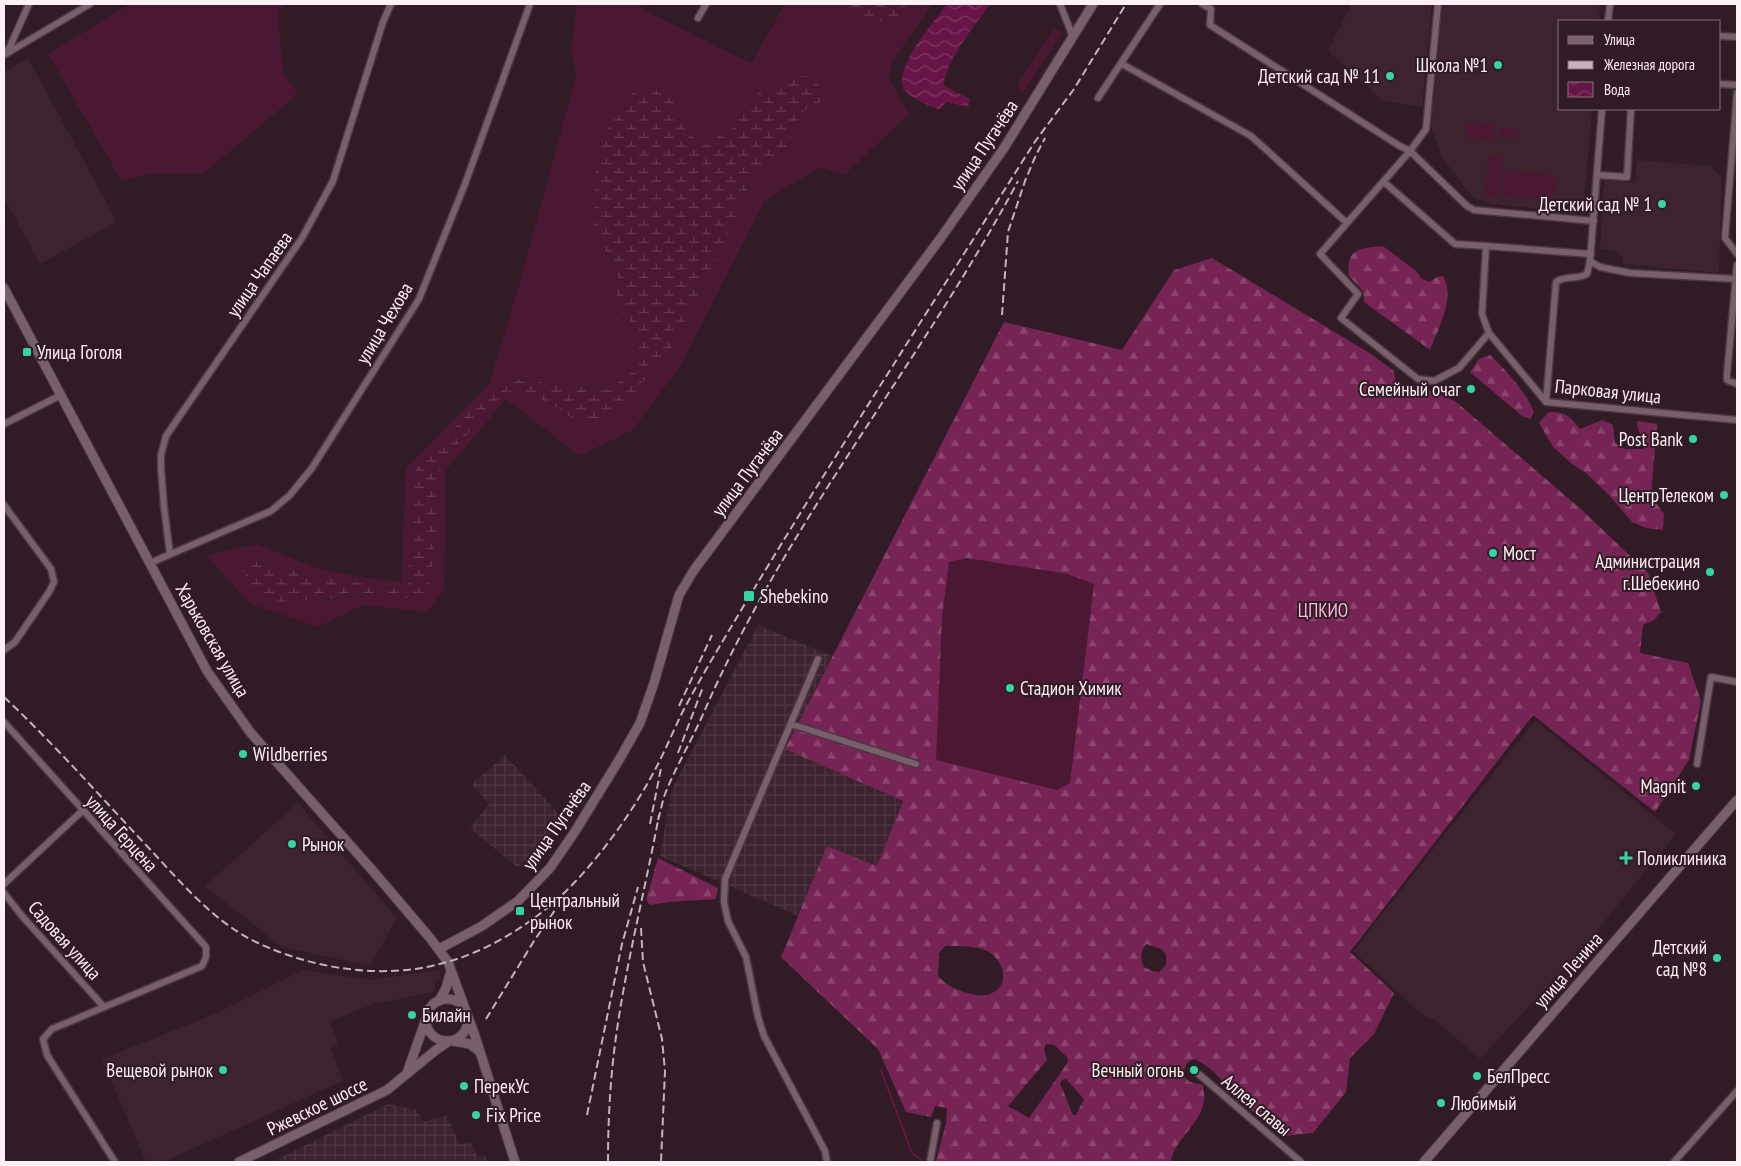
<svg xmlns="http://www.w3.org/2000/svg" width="1741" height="1166" viewBox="0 0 1741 1166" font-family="'PT Sans Narrow',sans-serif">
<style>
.built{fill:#3d2230}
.industrial{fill:url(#industrial-grid)}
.grass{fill:#4b1834;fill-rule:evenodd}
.forest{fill:url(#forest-firs);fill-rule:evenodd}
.wetland{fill:url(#wetland-marsh)}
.water{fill:url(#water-waves)}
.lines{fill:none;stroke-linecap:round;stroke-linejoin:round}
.stream{stroke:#671546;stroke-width:2}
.street-casing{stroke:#4a3942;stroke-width:9}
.secondary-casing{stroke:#4a3942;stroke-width:11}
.street{stroke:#785f6b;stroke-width:6}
.secondary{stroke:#785f6b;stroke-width:9}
.rail{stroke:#c5b4bc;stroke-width:2;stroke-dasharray:8 4;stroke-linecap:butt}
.poi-dot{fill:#35d4a7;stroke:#301b26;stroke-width:2}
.labels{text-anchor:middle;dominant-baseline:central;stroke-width:4;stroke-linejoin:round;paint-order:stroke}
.poi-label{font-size:19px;fill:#fff0f6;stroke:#301b26;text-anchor:start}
.street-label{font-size:19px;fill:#fff0f6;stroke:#301b26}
.park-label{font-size:19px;fill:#feb6d9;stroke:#301b26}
</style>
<defs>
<pattern id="industrial-grid" width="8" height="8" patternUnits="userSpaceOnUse" patternTransform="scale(1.25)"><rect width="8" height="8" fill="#3d2230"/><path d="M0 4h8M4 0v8" fill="none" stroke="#503844"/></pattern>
<pattern id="forest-firs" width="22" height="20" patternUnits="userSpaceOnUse" patternTransform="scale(1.25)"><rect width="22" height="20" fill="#762453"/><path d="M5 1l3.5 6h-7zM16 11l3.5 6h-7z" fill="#8b446c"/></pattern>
<pattern id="wetland-marsh" width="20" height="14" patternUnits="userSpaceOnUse" patternTransform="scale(1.25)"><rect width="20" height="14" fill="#4b1834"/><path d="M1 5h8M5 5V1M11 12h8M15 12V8" fill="none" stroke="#663a52"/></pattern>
<pattern id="water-waves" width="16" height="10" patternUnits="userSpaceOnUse" patternTransform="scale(1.25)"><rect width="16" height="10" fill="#671546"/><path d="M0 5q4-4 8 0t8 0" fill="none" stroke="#7e3761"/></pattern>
</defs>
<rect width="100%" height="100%" fill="#301b26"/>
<path class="built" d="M1351 4H1432L1422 107 1383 101 1328 51Z
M1443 4H1600L1599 21H1560V109H1592L1583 213 1491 204 1472 197 1442 157 1431 127Z
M28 58 117 222 40 264 4 198V72Z
M1637 160 1710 166 1722 177 1719 273 1622 264 1623 256 1618 255V251L1600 249 1604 180 1635 183Z
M1535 720 1676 834 1577 955 1480 1059 1435 1020 1421 1014 1353 951Z
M298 803 397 918 370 966 282 947 205 886Z
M303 970 371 980 439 970 441 980 435 981V992L374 1004 330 1021 338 1044 331 1048 343 1081 163 1162H146L102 1059 212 1015Z"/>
<path class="industrial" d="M758 625 832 656 785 749 903 800 877 866 827 846 798 916 660 856 671 791Z
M505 755 558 813 561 823 518 868 470 828 489 804 472 784Z
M388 1104 417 1110 423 1122 447 1115 459 1144 471 1142 477 1157 485 1156 487 1162H272Z"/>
<path class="grass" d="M130 4H284L278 12 283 73 298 94 204 173H153L121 180 48 54Z
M577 4H642L640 8 751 63 785 4H840L860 23 896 21 907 4H932L892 62 889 79 909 114 844 175 821 167 765 200 681 365 633 430 579 456 506 399 446 470 444 589 427 612 363 605 318 627 250 604 206 555 256 544 314 567 358 577 401 582 406 468 489 384 518 289 577 73 571 55ZM759 92 819 102 801 113 786 147 750 183 724 242 673 346 577 422 550 402 507 391 441 463 432 576 423 599 367 596 325 600 257 562C306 573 356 588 407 588L416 469 511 378 573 387 609 389 634 371 641 336 616 304 618 277 594 226 679 121 701 147 731 129Z
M1053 30H1060L1061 35 1024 91 1019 90 1018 84Z
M1467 122 1495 124 1493 140 1466 137Z
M1500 127 1519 129 1518 139 1499 137Z
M1488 156 1503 157 1500 196 1485 195Z
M1509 170 1552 175 1555 181 1554 195 1549 200 1506 196 1503 191 1504 174Z
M967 558 1067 574 1094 584 1070 783 1057 790 935 760 942 617 949 562Z"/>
<path class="forest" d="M1383 246 1416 271 1422 279 1429 282 1437 277 1443 276C1456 296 1438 330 1430 350L1364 302 1363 291 1349 276C1345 248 1361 248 1383 246Z
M1212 258 1371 354 1394 371 1396 385 1407 393 1420 386 1455 401 1582 510 1648 573 1661 612 1654 620 1643 625 1640 653 1688 663 1701 701 1689 760 1655 812 1533 715 1350 952 1394 993 1374 1034 1350 1058 1346 1092 1313 1133 1284 1136C1270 1125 1256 1115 1244 1104 1227 1089 1216 1068 1194 1059 1185 1063 1184 1067 1184 1077L1190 1082 1203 1085C1203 1089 1205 1096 1204 1100 1202 1124 1173 1140 1171 1162H938L936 1160 946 1123 947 1108 935 1106 931 1117 906 1112 878 1049 781 957 827 846 877 866 903 801 785 749 1004 322 1122 350 1174 270ZM967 558 1067 574 1094 584 1070 783 1057 790 936 760 942 617 949 562ZM1146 944 1161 949 1166 954V965L1159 972 1152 971 1144 967C1140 958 1140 952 1146 944ZM945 946C959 946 973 945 987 951 1006 961 1011 988 987 995 980 997 971 994 964 992 953 988 946 985 938 976L939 953ZM1046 1044 1054 1045 1067 1057 1068 1062 1029 1118 1008 1106 1047 1060 1044 1049ZM1066 1079 1084 1099 1076 1115H1073L1060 1083 1062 1080Z
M1490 355C1505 369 1527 393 1534 412L1530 419 1522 416 1470 372 1479 359Z
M1549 412C1566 412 1570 416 1580 429L1602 420 1613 425 1615 443 1625 449H1644C1644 435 1637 434 1637 421L1657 424 1651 496 1664 514 1663 530 1646 528 1632 522 1608 494 1586 473 1572 464 1553 447 1539 423Z
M658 858 718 888 716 899 669 902 650 905 646 900Z"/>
<path class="wetland" d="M840 4H907L896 21 860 23Z
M797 76 817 77 820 102 801 113 786 147 750 183 724 242 673 346 615 415 577 422 550 402 507 391 441 463 432 576 423 599 367 596 280 602 251 590 242 567 257 562 318 576 391 588H407L416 469 486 394 511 378 573 387 609 389 634 371 641 336 616 304 618 277 594 226 596 163 614 111 639 87 672 93 679 121 701 147 731 129 759 92Z"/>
<path class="water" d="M947 4H990C977 23 943 64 944 86L970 99 968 107 946 102 940 110C931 106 912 99 906 92 889 71 935 21 947 4Z"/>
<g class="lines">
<path class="stream" d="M881 1070 912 1153 924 1162"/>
<g class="street-casing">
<path id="street" d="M1060 4 1073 37
M1202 4 1211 9 1210 25 1398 145 1410 151 1467 206 1474 210 1594 221
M698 18 706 4
M1608 21 1610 4
M1720 36 1737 37
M7 53 29 4
M4 55 90 4
M1122 64 1251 136 1347 223 1320 254 1358 294 1341 318 1418 379 1434 381 1459 368 1489 333
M1720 84 1737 85
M1737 93 1725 238 1737 254
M1098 98 1160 4
M1598 175 1627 177 1631 109
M1384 182 1455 244 1486 246
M1347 223 1410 151 1426 129 1438 4
M1591 254 1486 246 1482 314 1489 333 1546 402 1737 420
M1590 261 1600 267 1630 273 1736 279
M1737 265 1727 374V380L1737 384
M1546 402 1556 282C1565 275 1577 280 1587 274L1590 261 1602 109
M4 424 61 395
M4 505 51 569 54 582 49 592 15 642 4 650
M170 554 164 507 161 468V455L166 436 302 238 333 181 383 22 391 4
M150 563 271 511 290 495 312 468 419 299 465 184 530 4
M818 659 725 879 724 902 728 921 746 957 758 1017 764 1036 825 1151 827 1162
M4 722 206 947V957L202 966 52 1029 43 1039 47 1055 115 1162
M791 724 916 764
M1697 764 1711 677 1737 682
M4 884 82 811
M4 893 22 916 104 1007
M1194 1070 1301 1162
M930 1162 937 1123
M1674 1162 1737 1091"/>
</g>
<g class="secondary-casing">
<path id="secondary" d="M4 288 207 671 250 732 373 871 430 938 448 962 475 1036 515 1162
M439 949 482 926 518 901 550 868 576 830 619 760 640 723 654 683 679 595 694 570 940 239 1004 148 1093 4
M426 1020a21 21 0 1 1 42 0a21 21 0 1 1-42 0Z
M439 1001 446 988 451 971
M453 1041 470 1044 480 1052
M407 1073 425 1022
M239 1162 387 1090 436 1050 449 1041
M1424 1162 1737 800"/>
</g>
<use href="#street" class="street"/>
<use href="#secondary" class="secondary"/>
<path class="rail" d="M1002 315 1008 232 1025 181 1036 155 1045 138
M4 697C54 744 99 795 146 845 180 881 213 922 258 943 313 969 385 980 443 963 479 954 512 935 541 913 582 882 625 824 650 779 662 758 671 736 681 715 699 680 720 646 740 612 835 454 936 299 1034 143L1074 89 1126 4
M679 706 712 635
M678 753 703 687
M658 820C661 811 662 802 665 794 676 766 692 740 704 712 786 523 921 363 1018 181
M650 824 661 768
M641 928 643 962 662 1039 665 1071 661 1162
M486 1019 534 941 559 904
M587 1115 622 944 638 887
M608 1162C608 1123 610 1083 615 1044 625 967 645 891 659 815"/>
</g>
<g class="poi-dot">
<circle cx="1498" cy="65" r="5"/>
<circle cx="1390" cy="76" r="5"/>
<circle cx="1662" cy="204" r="5"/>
<rect x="22" y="347" width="10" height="10" rx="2.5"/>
<circle cx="1471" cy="389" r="5"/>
<circle cx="1693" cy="439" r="5"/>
<circle cx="1724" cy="495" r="5"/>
<circle cx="1493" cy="553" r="5"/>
<circle cx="1710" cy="572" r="5"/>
<rect x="743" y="590" width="12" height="12" rx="2.5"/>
<circle cx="1010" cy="688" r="5"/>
<circle cx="243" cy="754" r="5"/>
<circle cx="1696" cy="786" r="5"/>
<circle cx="292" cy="844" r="5"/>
<path d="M1623.5 850.5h5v5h5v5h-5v5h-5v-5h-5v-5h5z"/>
<rect x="515" y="906" width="10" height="10" rx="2.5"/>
<circle cx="1717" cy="958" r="5"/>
<circle cx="412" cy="1015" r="5"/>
<circle cx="223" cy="1070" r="5"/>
<circle cx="1194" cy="1070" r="5"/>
<circle cx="1477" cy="1076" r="5"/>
<circle cx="464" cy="1086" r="5"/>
<circle cx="1441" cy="1103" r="5"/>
<circle cx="476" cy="1115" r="5"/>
</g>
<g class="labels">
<g class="poi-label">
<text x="1488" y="65" text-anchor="end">Школа №1</text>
<text x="1380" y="76" text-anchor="end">Детский сад № 11</text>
<text x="1652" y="204" text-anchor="end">Детский сад № 1</text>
<text x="37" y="352">Улица Гоголя</text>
<text x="1461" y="389" text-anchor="end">Семейный очаг</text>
<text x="1683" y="439" text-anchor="end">Post Bank</text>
<text x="1714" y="495" text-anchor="end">ЦентрТелеком</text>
<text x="1503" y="553">Мост</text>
<text x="1700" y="561" text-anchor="end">Администрация<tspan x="1700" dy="22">г.Шебекино</tspan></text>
<text x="760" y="596">Shebekino</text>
<text x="1020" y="688">Стадион Химик</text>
<text x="253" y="754">Wildberries</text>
<text x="1686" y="786" text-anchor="end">Magnit</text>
<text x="302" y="844">Рынок</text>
<text x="1637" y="858">Поликлиника</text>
<text x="530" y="900">Центральный<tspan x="530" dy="22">рынок</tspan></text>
<text x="1707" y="947" text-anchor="end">Детский<tspan x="1707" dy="22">сад №8</tspan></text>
<text x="422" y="1015">Билайн</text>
<text x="213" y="1070" text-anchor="end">Вещевой рынок</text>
<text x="1184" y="1070" text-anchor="end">Вечный огонь</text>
<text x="1487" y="1076">БелПресс</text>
<text x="474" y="1086">ПерекУс</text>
<text x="1451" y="1103">Любимый</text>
<text x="486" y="1115">Fix Price</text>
</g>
<g class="street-label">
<text transform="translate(984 145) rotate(-56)">улица Пугачёва</text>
<text transform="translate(259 274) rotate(-55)">улица Чапаева</text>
<text transform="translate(384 323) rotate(-59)">улица Чехова</text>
<text transform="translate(1608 391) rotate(6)">Парковая улица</text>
<text transform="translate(747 472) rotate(-53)">улица Пугачёва</text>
<text transform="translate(213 640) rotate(60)">Харьковская улица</text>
<text transform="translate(556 825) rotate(-55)">улица Пугачёва</text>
<text transform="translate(122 833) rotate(48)">улица Герцена</text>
<text transform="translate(65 940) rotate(48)">Садовая улица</text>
<text transform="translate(1568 970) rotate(-49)">улица Ленина</text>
<text transform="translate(1257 1105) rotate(40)">Аллея славы</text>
<text transform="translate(317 1106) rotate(-26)">Ржевское шоссе</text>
</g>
<g class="park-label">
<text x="1323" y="610">ЦПКИО</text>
</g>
</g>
<rect width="1741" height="1166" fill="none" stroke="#fff0f6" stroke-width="10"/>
<rect x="1558" y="20" width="162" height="90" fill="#301b26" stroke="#837079"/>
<rect x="1568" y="36" width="25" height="8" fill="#785f6b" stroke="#837079"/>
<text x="1604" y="45" font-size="15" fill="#fff0f6">Улица</text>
<rect x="1568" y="61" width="25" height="8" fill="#c5b4bc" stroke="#837079"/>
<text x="1604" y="70" font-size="15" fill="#fff0f6">Железная дорога</text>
<rect x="1568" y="82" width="25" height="15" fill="url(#water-waves)" stroke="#837079"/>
<text x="1604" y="95" font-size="15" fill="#fff0f6">Вода</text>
</svg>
